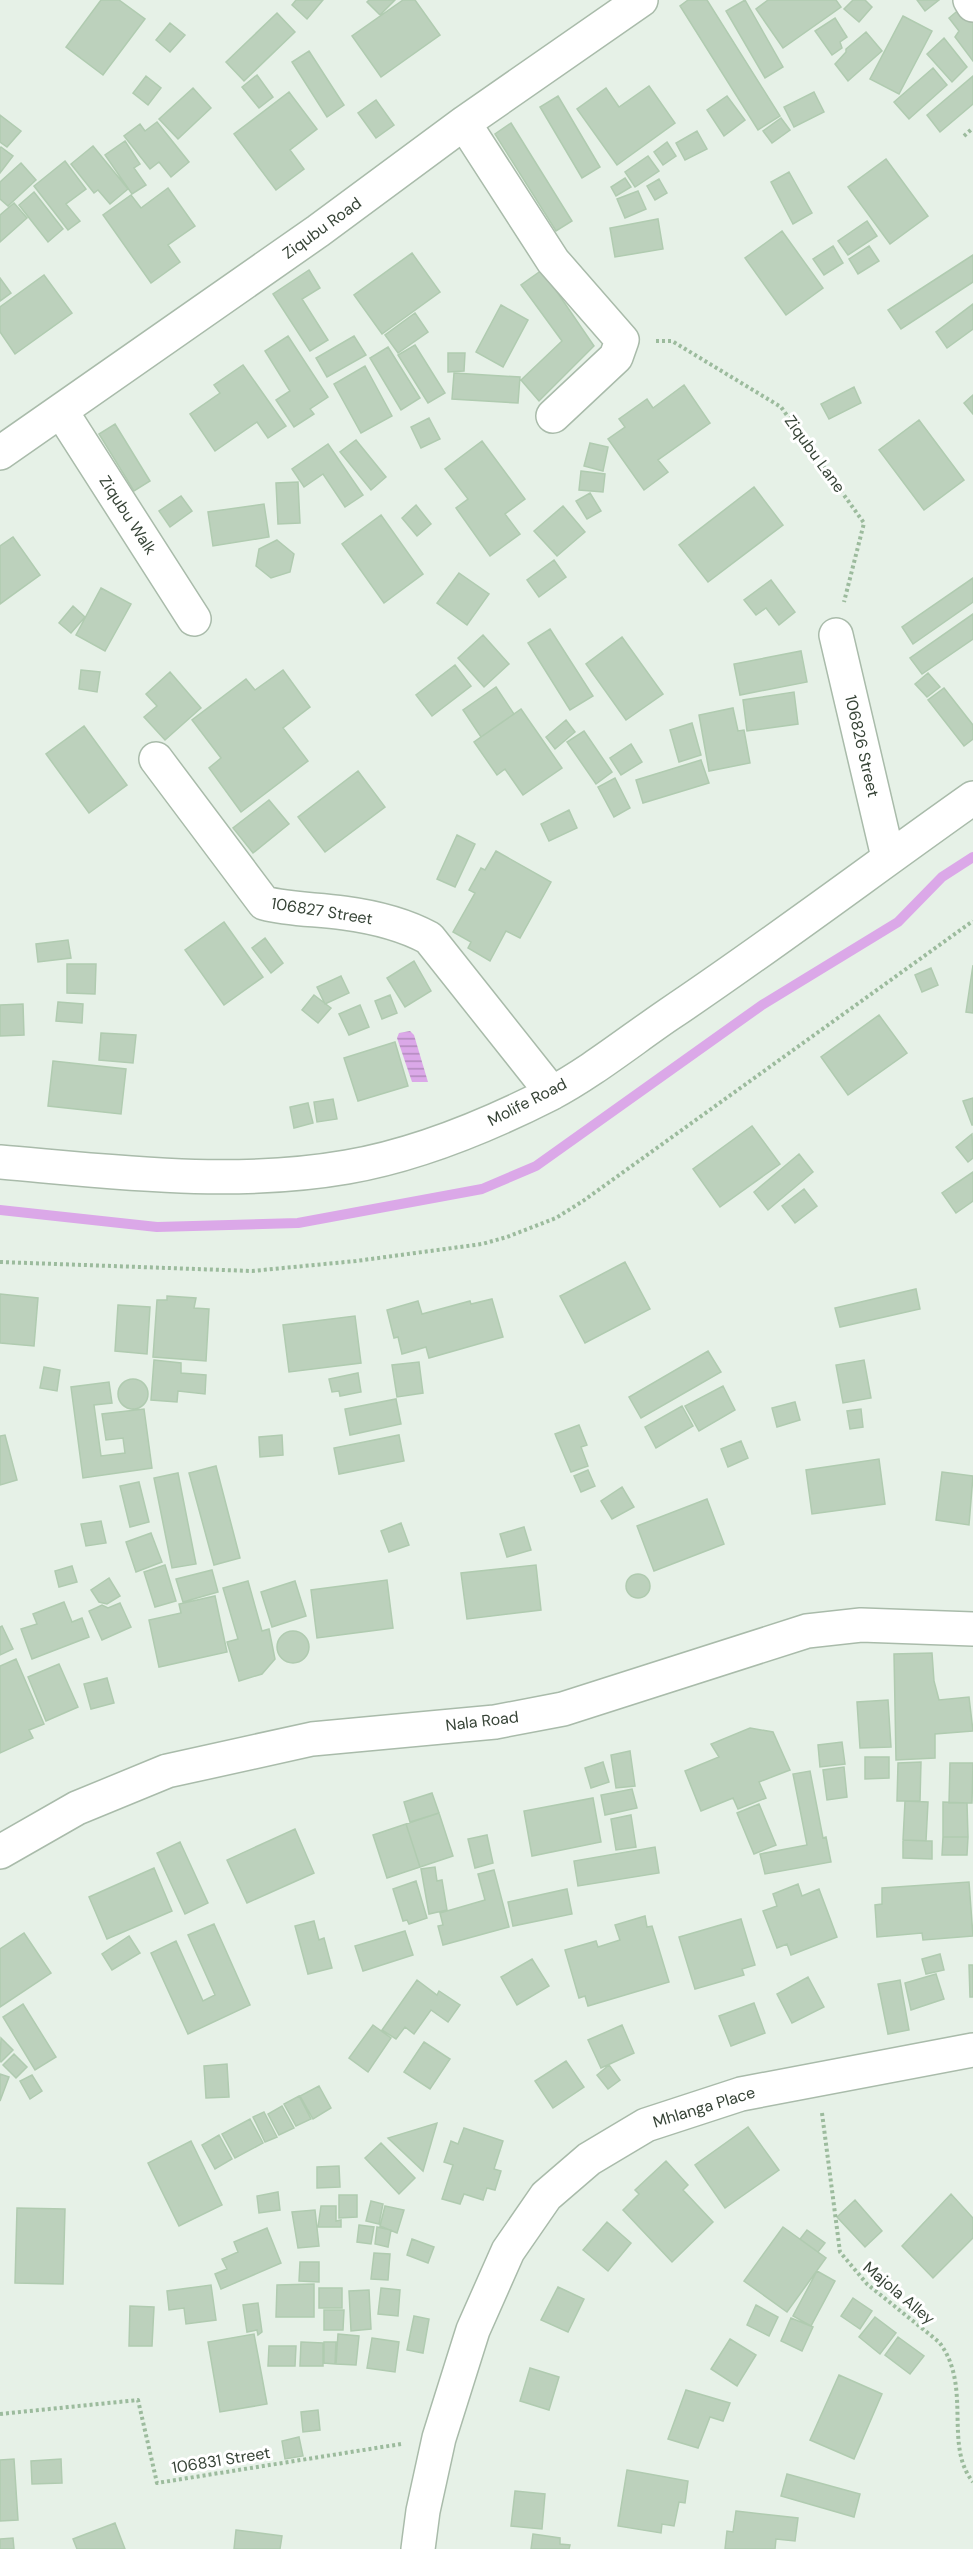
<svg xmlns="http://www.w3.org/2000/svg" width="973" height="2549" viewBox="0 0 973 2549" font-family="'DM Sans',sans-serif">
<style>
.water{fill:url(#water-rules)}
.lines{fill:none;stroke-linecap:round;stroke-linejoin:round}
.stream{stroke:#dba8e8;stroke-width:10}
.building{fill:#bcd1bc;stroke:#b0cbb0;stroke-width:1.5}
.minor-casing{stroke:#a9bbaa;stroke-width:36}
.path{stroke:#9cbb9d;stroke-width:4;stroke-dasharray:3 3;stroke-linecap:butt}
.minor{stroke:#fff;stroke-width:33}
.labels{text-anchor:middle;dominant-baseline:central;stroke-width:6;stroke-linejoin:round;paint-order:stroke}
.street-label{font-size:16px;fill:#364336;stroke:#fff}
</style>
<defs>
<pattern id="water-rules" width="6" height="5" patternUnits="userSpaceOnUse" patternTransform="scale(1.5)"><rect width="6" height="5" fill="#dba8e8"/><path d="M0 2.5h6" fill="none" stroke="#b28abd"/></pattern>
</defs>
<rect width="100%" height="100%" fill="#e6f1e7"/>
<path class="water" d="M410 1031 414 1035 428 1082H412L397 1038 399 1033Z"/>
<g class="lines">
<path class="stream" d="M0 1210 157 1227 298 1223 482 1189 536 1166 762 1005 898 922 942 877 973 857"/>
</g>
<path class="building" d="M101 0H119L145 19 103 75 66 47Z
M296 0H323L307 19 292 5Z
M369 0H395L380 15 367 2Z
M403 0H415L440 35 381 77 352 36Z
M688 0H707L780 116 758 130 680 6Z
M745 0 783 67 765 78 726 11Z
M768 0H836L841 7 783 48 756 9Z
M853 0H865L872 7 859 22 844 9Z
M917 0H939L925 11Z
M962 7 973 21V61L955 37 959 31 949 18Z
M277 13 295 32 244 81 226 62Z
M903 16 932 31 899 94 870 79Z
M835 18 847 37 840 42 842 48 832 55 815 31Z
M170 23 185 35 170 52 156 40Z
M866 32 882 51 848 81 835 64 846 52V49Z
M944 38 967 67 952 82 927 54Z
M309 51 344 105 327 117 292 62Z
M933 68 947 85 909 119 894 102Z
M257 75 273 97 259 108 242 87Z
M146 76 161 88 148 105 133 93Z
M973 76V104L940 132 927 115Z
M649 86 675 123 617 165 577 109 606 88 619 107Z
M193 88 211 108 178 139 159 119Z
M289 92 317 129 290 150 304 169 276 190 234 134Z
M814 92 824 112 794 127 784 107Z
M558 96 600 167 582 178 540 107Z
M727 96 745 120 724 136 707 110Z
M376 100 394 125 376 138 358 113Z
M0 115 21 131 7 147 0 142Z
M781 118 790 130 772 143 763 131Z
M157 122 189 162 171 177 159 162 150 169 124 136 140 124 145 131Z
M511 123 572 221 556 231 495 134Z
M697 131 707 149 685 160 676 143Z
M125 141 140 164 134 168 146 185 132 194 105 155Z
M667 142 676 156 663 165 654 152Z
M93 146 128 189 110 204 98 190 94 193 71 164Z
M1 147 13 156 0 173V148Z
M648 156 659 171 635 187 625 172Z
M886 159 928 216 890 244 848 187Z
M65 161 86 189 66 204 80 221 68 230 34 186Z
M21 163 36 180 8 206 0 199V182Z
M789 172 812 213 793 224 771 182Z
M625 178 631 187 616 196 611 187Z
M659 179 667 193 655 200 647 186Z
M168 188 195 226 168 245 180 262 151 283 103 215 131 195 141 208Z
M638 191 646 209 625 218 617 199Z
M34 192 63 229 48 242 19 205Z
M14 203 27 218 0 242V215Z
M658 219 663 249 615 257 610 228Z
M867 221 877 236 848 255 838 241Z
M782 231 823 288 786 315 745 258Z
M833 246 843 263 824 275 813 259Z
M869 246 879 261 858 274 849 259Z
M412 253 440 292 382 334 354 295Z
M973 255V282L901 329 888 310Z
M309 270 320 288 302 299 328 340 310 351 273 294Z
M542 270 594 346 539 401 521 380 562 341 521 285Z
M44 275 72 313 15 354 0 332V307Z
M0 278 11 293 0 301Z
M973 304V329L947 348 936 332Z
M501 305 528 320 503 367 476 352Z
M415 313 428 332 398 353 385 335Z
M288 336 328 397 310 409 314 414 294 427 276 400 290 391 265 351Z
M354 336 366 355 327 377 316 358Z
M415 345 445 393 428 403 398 355Z
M388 347 420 398 401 410 370 358Z
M448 353H465L464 371 448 372Z
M243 365 286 426 268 438 257 422 215 451 190 414 220 393 214 385Z
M365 366 392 416 361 433 334 384Z
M454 373 520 377 518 403 452 399Z
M684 385 710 423 658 460 668 472 644 490 608 439 625 427 619 419 647 399 653 408Z
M854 387 861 403 829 419 821 404Z
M973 395V414L964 403Z
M429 418 440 439 421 448 411 427Z
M919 420 964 480 924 510 879 450Z
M115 424 150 481 134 491 99 434Z
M356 440 386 477 371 490 340 452Z
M482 441 525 499 505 514 520 534 490 556 456 508 468 499 445 469Z
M590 443 608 447 603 471 584 466Z
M328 444 363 495 345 507 323 474 304 487 292 469Z
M581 471 605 474 603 492 579 490Z
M298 482 300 523 278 524 276 483Z
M754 487 783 525 708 582 679 545Z
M590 493 601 511 587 519 576 501Z
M181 496 192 511 170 527 159 511Z
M264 504 269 537 213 546 208 512Z
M416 505 431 524 417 536 402 518Z
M563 506 585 532 557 556 534 531Z
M381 515 423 574 384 603 342 544Z
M13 537 40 575 0 604V546Z
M277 540 294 554 290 572 271 578 256 566 259 549Z
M554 560 566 577 539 597 527 580Z
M459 573 489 594 467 625 437 603Z
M973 578V602L913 644 902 627Z
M771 580 795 612 779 625 766 608 756 615 744 600Z
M101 588 131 604 105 651 76 635Z
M73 606 85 617 71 633 59 623Z
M973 614V639L922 674 910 658Z
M550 629 593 696 570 710 528 643Z
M483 635 509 664 484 687 458 658Z
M622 637 663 694 626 720 586 664Z
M801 651 807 682 740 695 734 664Z
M455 665 471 686 432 716 416 695Z
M81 670 100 672 97 692 79 689Z
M283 670 310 707 283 728 308 761 241 812 209 768 221 758 192 720 246 679 255 690Z
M170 672 201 708 165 740 144 717 157 706 146 694Z
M928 673 940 687 927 697 915 684Z
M496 687 514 714 481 737 463 710Z
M944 688 973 725V739L964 746 928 700Z
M794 692 798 724 747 731 743 700Z
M733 708 738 731 744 730 750 763 709 771 699 715Z
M521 709 562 768 523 795 505 769 497 775 474 742Z
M566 720 575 732 555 749 546 737Z
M692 723 701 755 679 762 670 730Z
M84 726 127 785 89 813 46 754Z
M584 731 612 772 596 784 567 742Z
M631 744 642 762 621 775 610 758Z
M701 760 709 783 643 803 636 780Z
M358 771 385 807 325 852 298 817Z
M615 778 630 808 614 817 598 787Z
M269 800 289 824 253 853 233 828Z
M569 810 577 828 549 841 541 824Z
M457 835 475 844 455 887 437 879Z
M496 851 551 882 520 938 506 931 490 961 468 948 471 942 453 932 475 893 469 890 481 868 485 870Z
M224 922 263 977 224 1005 185 950Z
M265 938 283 963 271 973 252 948Z
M68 940 71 958 38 962 36 944Z
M414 961 431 991 405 1007 387 978Z
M67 964H96L95 994 67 993Z
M973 965V1013L966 1012Z
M931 968 938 985 922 992 915 975Z
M341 976 349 993 325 1004 317 987Z
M314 995 331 1008 318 1023 302 1010Z
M390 995 397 1013 382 1019 375 1001Z
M58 1002 83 1004 82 1023 56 1021Z
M23 1004 24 1035 0 1036V1005Z
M360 1005 369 1027 349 1035 339 1014Z
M879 1015 907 1053 848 1095 821 1057Z
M101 1033 136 1035 133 1063 99 1060Z
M395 1042 408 1086 358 1101 344 1058Z
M53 1061 126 1069 121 1114 48 1106Z
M973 1098V1125H972L963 1101Z
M333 1099 337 1119 317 1122 314 1102Z
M308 1103 313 1123 294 1128 290 1107Z
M752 1126 780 1164 720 1207 693 1169Z
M972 1134 973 1158 968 1162 956 1147Z
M799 1154 813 1172 768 1210 754 1192Z
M973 1172V1201L956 1213 942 1193Z
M804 1189 817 1206 795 1223 782 1206Z
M625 1262 650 1309 585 1343 560 1296Z
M916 1289 920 1309 840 1327 835 1308Z
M0 1294 38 1298 34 1346 0 1343Z
M167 1296 196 1298 194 1308 209 1309 206 1361 153 1357 157 1300H167Z
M492 1299 503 1337 429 1358 426 1347 402 1354 398 1337 394 1338 387 1310 418 1301 422 1314 470 1301 471 1304Z
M118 1305 150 1307 147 1354 115 1351Z
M355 1316 361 1363 289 1372 283 1325Z
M708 1351 721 1372 641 1418 629 1397Z
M154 1360 181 1363V1373L206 1375 205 1394 178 1391 177 1402 151 1400Z
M864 1360 871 1398 843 1403 836 1365Z
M419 1362 423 1393 397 1397 392 1365Z
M44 1367 60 1370 57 1391 40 1388Z
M358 1373 361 1392 340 1396 339 1391 332 1392 329 1379Z
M118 1394a15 15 0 1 1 30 0a15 15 0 1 1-30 0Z
M109 1382 112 1403 94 1405 101 1456 125 1453 123 1438 106 1440 102 1414 144 1409 152 1468 83 1478 71 1387Z
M723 1386 735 1410 699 1431 685 1406Z
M396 1399 401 1424 350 1435 345 1409Z
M795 1402 800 1420 777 1427 772 1408Z
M682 1406 693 1426 656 1448 645 1427Z
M861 1409 863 1427 850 1429 847 1411Z
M579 1425 587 1445 581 1447 588 1466 571 1472 555 1434Z
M5 1435 17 1480 0 1485V1436Z
M282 1435 283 1455 260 1457 259 1437Z
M399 1435 404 1461 339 1474 334 1448Z
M741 1441 748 1458 728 1467 721 1449Z
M879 1459 885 1504 812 1514 806 1470Z
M216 1466 240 1558 214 1565 189 1473Z
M588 1470 595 1486 581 1492 574 1476Z
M942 1472 973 1476 969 1525 936 1520Z
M178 1473 196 1564 172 1568 154 1478Z
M139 1482 149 1522 130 1527 120 1486Z
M622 1487 634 1507 612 1519 601 1501Z
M707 1499 724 1544 654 1571 637 1526Z
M101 1521 106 1543 86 1546 81 1524Z
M401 1523 409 1545 389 1552 381 1531Z
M524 1527 531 1550 507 1557 500 1534Z
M151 1533 162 1562 136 1572 126 1542Z
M165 1565 176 1601 155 1607 144 1572Z
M536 1565 541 1610 467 1619 461 1573Z
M72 1566 77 1582 59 1587 55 1571Z
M212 1570 218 1592 183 1602 176 1579Z
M626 1586a12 12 0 1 1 24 0a12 12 0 1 1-24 0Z
M109 1578 120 1596 107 1604 99 1602 91 1590Z
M387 1580 393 1628 317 1638 311 1590Z
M248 1581 262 1631 269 1629 275 1659 262 1674 239 1681 227 1642 238 1639 223 1588Z
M295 1581 306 1616 272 1627 261 1592Z
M215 1596 227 1652 159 1667 149 1620 181 1613 179 1604Z
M64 1602 72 1622 82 1618 89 1637 32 1659 21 1629 37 1624 33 1614Z
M120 1603 131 1627 102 1640 89 1611 102 1605 108 1608Z
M2 1626 13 1649 0 1655V1627Z
M277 1647a16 16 0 1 1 32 0a16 16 0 1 1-32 0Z
M932 1653 934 1681 939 1700 969 1697 973 1731 935 1734V1758L896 1760 894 1654Z
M16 1659 44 1724 29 1730 33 1738 0 1753V1666Z
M59 1664 78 1707 46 1721 28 1677Z
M107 1678 114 1703 91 1709 84 1684Z
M888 1700 891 1747 860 1748 857 1702Z
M750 1728 773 1732 790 1770 759 1782 766 1798 738 1809 733 1798 701 1811 685 1771 719 1757 711 1744Z
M842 1742 845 1764 820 1767 818 1745Z
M630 1751 635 1786 616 1788 611 1755Z
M865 1757H889V1778L865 1779Z
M603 1762 609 1782 591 1788 585 1768Z
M921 1762 920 1801H897L898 1763Z
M950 1763H973L972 1803H949Z
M844 1767 847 1797 827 1800 823 1770Z
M810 1771 823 1838 826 1837 831 1862 765 1874 760 1854 807 1845 793 1774Z
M632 1789 637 1808 605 1815 601 1795Z
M432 1793 439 1813 410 1822 404 1802Z
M593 1798 601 1842 532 1856 524 1811Z
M905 1801 928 1802 926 1841 903 1840Z
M943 1802 967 1803 968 1837H943Z
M759 1804 776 1845 754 1854 737 1813Z
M439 1813 453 1856 420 1867 406 1824Z
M631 1815 636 1847 616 1850 611 1819Z
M406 1824 420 1867 387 1878 373 1835Z
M295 1829 314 1873 247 1903 227 1860Z
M487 1835 493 1863 475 1868 468 1839Z
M943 1837H968L967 1855H942Z
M903 1840 932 1841V1859L903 1858Z
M180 1842 208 1903 185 1914 157 1853Z
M655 1847 659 1873 578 1886 574 1861Z
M435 1867 437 1881 442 1880 447 1910 429 1914 421 1869Z
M154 1868 172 1911 107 1939 89 1897Z
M494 1870 509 1927 443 1945 438 1926 443 1925 440 1913 485 1900 478 1874Z
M416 1881 427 1918 409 1924 407 1920 403 1921 393 1889Z
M969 1882 973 1936 923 1940 922 1933 877 1937 875 1905 882 1904V1888Z
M798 1884 802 1896 819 1889 837 1937 791 1955 787 1944 777 1948 763 1911 777 1906 773 1894Z
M567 1889 572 1914 513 1926 508 1902Z
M645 1916 647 1927 652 1926 669 1982 588 2006 585 1996 579 1998 565 1950 596 1941 598 1947 620 1940 615 1925Z
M741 1919 755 1965 742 1969 744 1975 695 1989 679 1937Z
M314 1921 319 1940 324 1938 332 1968 308 1974 295 1926Z
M214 1924 250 2005 188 2034 151 1953 176 1941 203 2001 215 1995 188 1935Z
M405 1931 413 1955 363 1971 355 1946Z
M24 1933 51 1973 0 2007V1949Z
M129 1936 140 1953 112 1970 102 1954Z
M940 1954 944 1970 926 1974 922 1959Z
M532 1959 549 1986 517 2005 501 1977Z
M969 1965H973V1997H970Z
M936 1974 944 1999 911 2010 905 1983Z
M808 1977 824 2007 792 2023 777 1994Z
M417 1980 437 1995 439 1991 460 2005 448 2022 431 2010 414 2034 405 2027 396 2039 382 2030Z
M900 1980 909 2030 888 2034 878 1984Z
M754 2003 765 2033 731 2046 719 2016Z
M23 2004 56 2057 35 2070 3 2017Z
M373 2025 391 2038 368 2072 349 2058Z
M622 2025 634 2053 601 2068 588 2040Z
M1 2038 13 2050 1 2062 0 2061Z
M424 2042 450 2059 430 2089 404 2072Z
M14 2054 27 2067 16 2078 3 2065Z
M566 2061 584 2087 553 2108 535 2081Z
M227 2064 229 2097 206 2098 204 2066Z
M609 2065 620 2080 608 2089 597 2075Z
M0 2074 9 2077 0 2101Z
M32 2075 42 2091 30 2099 20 2081Z
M319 2086 331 2108 313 2119 300 2096Z
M299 2096 311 2119 296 2126 284 2104Z
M282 2106 294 2128 279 2135 268 2114Z
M264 2112 277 2137 265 2142 253 2117Z
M250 2119 263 2143 235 2158 222 2134Z
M437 2123 423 2171 388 2138Z
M748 2127 779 2170 725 2208 695 2165Z
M464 2128 503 2141 494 2169 501 2171 495 2190 487 2188 483 2200 464 2194 460 2204 442 2199 453 2165 444 2162 451 2141 458 2144Z
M219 2135 232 2159 215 2169 202 2145Z
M191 2141 222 2205 179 2226 148 2163Z
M381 2143 415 2178 399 2194 365 2158Z
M666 2161 688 2185 683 2190 713 2222 672 2262 623 2210 639 2194 635 2190Z
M339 2166 340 2187 317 2188V2167Z
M278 2192 280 2210 259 2213 257 2196Z
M951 2194 973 2218V2238L933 2278 902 2246Z
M339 2195H357V2217L339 2218Z
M855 2200 882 2231 865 2247 837 2217Z
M371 2201 383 2204 379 2224 366 2221Z
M321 2206H336V2221L341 2220V2227H318Z
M385 2206 404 2210 397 2233 380 2226Z
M17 2208 65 2209 63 2284 15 2283Z
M315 2210 319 2246 298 2248 292 2212Z
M607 2222 631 2243 608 2271 583 2250Z
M359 2225 374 2227 371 2244 357 2242Z
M377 2227 391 2230 388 2247 375 2244Z
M783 2227 826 2258 787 2312 744 2281Z
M267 2228 281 2263 221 2289 215 2274 227 2269 222 2259 238 2252 234 2242Z
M807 2230 825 2243 818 2252 800 2239Z
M412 2239 434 2247 428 2263 407 2255Z
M374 2253 390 2254 388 2280 371 2279Z
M300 2262H319V2282L299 2281Z
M817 2271 835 2281 811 2326 793 2316Z
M314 2284V2317H276L277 2285Z
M211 2285 216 2320 186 2324 184 2308 169 2310 167 2291Z
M558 2287 584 2299 568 2332 541 2320Z
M319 2288H342V2308H319Z
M381 2288 400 2290 398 2316 378 2314Z
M369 2290 371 2329 351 2331 349 2291Z
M853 2298 872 2311 860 2329 841 2316Z
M258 2303 262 2332 258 2335 257 2330 247 2332 243 2305Z
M756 2305 778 2317 769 2336 747 2325Z
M130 2306 154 2307 152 2346H129Z
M324 2310H344L343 2330H324Z
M414 2316 429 2319 423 2353 407 2350Z
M875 2317 896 2333 880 2354 859 2337Z
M791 2318 813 2327 802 2351 781 2341Z
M254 2334 267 2404 220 2412 208 2342Z
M338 2334 359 2336 356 2365 336 2364Z
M898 2337 924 2356 910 2374 885 2355Z
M372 2338 399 2342 395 2372 367 2368Z
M730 2339 756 2355 737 2386 711 2369Z
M301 2342 323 2343V2366H300Z
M324 2342H336L335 2364 324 2363Z
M269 2346H296L295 2366H268Z
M530 2368 559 2377 549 2410 520 2401Z
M839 2375 882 2394 854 2459 810 2440Z
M686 2390 730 2403 723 2421 710 2417 698 2448 668 2439Z
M318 2410 320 2430 303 2432 301 2412Z
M299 2437 303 2456 285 2459 282 2441Z
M14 2459 18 2520 0 2521V2460Z
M61 2459 62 2483 32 2484 31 2461Z
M627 2470 688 2481 685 2503 679 2502 674 2526 662 2524 661 2533 618 2526Z
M787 2474 860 2494 854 2517 781 2496Z
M515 2491 545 2494 542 2529 511 2526Z
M736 2511 798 2518 795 2541 776 2539 775 2549H725L727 2531 733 2532Z
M115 2523 125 2549H77L73 2539Z
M236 2530 282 2536 280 2549H234Z
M533 2534 560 2538V2544L570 2545 569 2549H531Z
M13 2538 14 2549H0V2539Z"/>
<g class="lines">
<g class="minor-casing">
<path id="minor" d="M970 0 973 5
M464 123 553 261 622 340 616 357 553 416
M61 411 194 619
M0 453 318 231 464 123 641 0
M836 635 888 857
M156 759 264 903C291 910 317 909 344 913 374 917 403 924 429 938L552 1093
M0 1162C115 1172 232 1187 347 1167 417 1155 487 1126 550 1094 590 1073 630 1041 668 1015 771 946 871 870 973 798
M0 1852 77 1808 167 1771 312 1739 495 1722 563 1709 807 1631 861 1625 973 1629
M418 2549 423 2511 439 2438 473 2330 508 2251 546 2196 589 2159 646 2125 741 2094 973 2050"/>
</g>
<path class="path" d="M964 136 973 128
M656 341H672L781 407 864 523 844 602
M0 1262 252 1271 356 1261 482 1244 507 1237 556 1218 583 1201 973 921
M822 2113 840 2252 867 2284 939 2342C973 2386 943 2445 973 2482
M0 2414 138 2400 157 2483 401 2444"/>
<use href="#minor" class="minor"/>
</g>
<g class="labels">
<g class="street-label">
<text transform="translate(322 228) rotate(-36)">Ziqubu Road</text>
<text transform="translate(815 454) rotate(54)">Ziqubu Lane</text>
<text transform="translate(128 515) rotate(57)">Ziqubu Walk</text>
<text transform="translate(862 746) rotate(77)">106826 Street</text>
<text transform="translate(322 911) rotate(9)">106827 Street</text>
<text transform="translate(527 1102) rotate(-27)">Molife Road</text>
<text transform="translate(482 1721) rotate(-7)">Nala Road</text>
<text transform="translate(704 2107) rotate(-17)">Mhlanga Place</text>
<text transform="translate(899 2293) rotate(40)">Majola Alley</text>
<text transform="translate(221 2460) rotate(-9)">106831 Street</text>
</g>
</g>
</svg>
